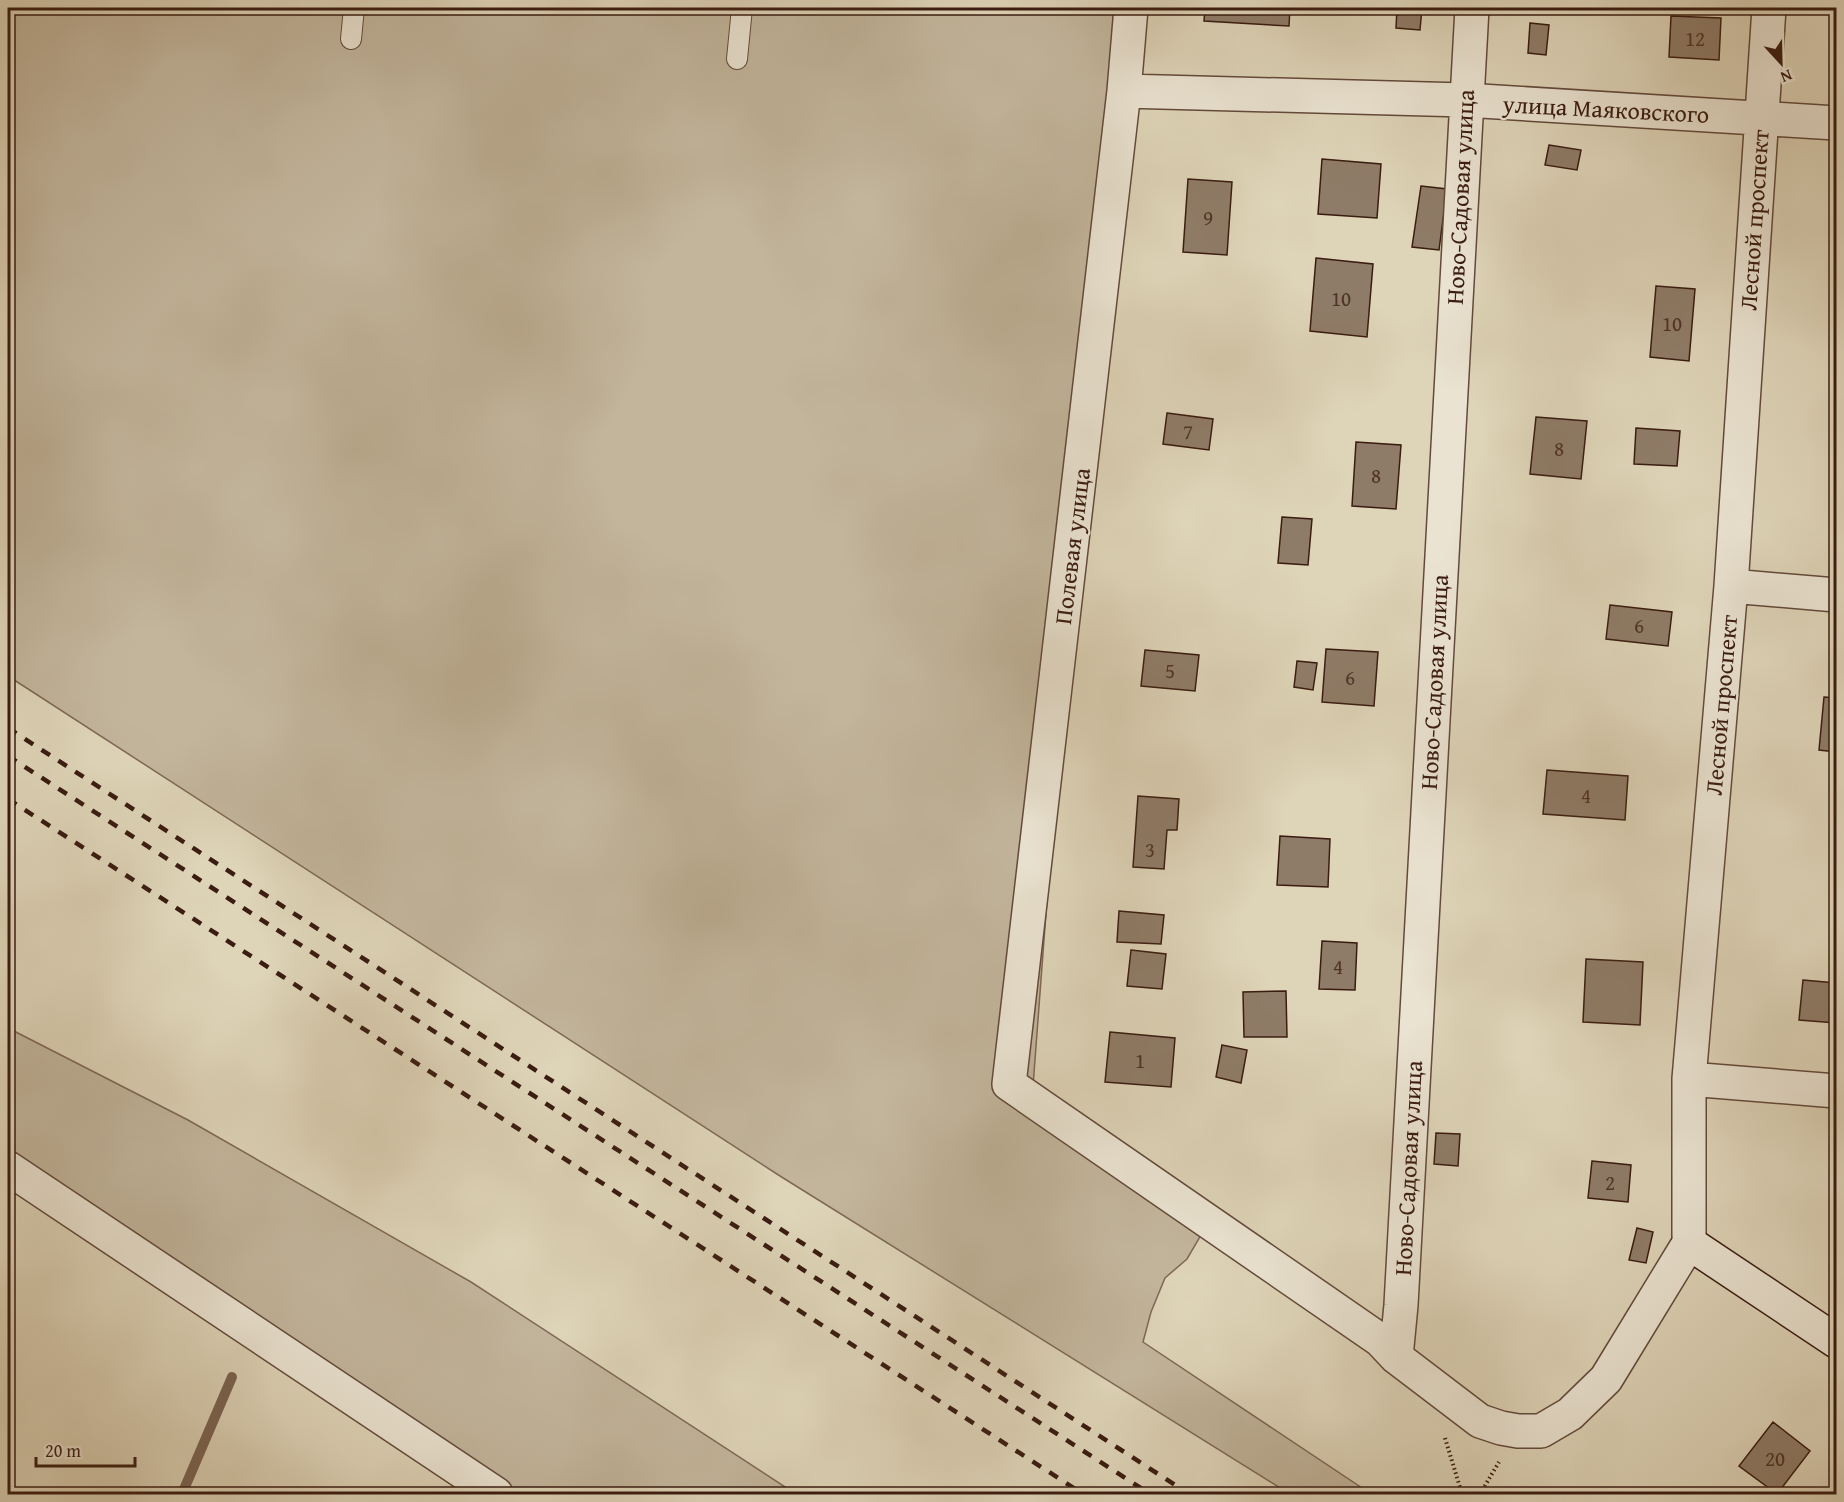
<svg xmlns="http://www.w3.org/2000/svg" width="1844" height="1502" viewBox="0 0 1844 1502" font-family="'Gentium Book Plus',serif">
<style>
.green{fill:#c2b59c;stroke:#7e6856;stroke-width:1.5}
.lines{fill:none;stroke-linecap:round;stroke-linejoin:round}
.stream{stroke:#7b6553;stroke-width:10}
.building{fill:#8f7c68;stroke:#3a1c11;stroke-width:1.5}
.lane-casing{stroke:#634a3b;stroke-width:22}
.street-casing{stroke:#634a3b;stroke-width:36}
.secondary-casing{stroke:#3a1c11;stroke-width:36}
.path{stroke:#3a1c11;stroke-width:4;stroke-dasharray:1.5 3;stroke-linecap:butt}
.lane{stroke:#eae3d1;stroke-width:20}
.street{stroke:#eae3d1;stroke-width:33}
.secondary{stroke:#eae3d1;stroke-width:33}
.rail{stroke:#3a1c11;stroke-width:4.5;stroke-dasharray:10 10;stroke-linecap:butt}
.labels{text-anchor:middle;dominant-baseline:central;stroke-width:4.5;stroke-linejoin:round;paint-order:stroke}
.number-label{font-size:21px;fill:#4f3427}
.street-label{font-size:24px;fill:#3a1c11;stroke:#eae3d1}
</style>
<rect width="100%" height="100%" fill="#ded4b8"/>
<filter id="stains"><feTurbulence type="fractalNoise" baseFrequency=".00333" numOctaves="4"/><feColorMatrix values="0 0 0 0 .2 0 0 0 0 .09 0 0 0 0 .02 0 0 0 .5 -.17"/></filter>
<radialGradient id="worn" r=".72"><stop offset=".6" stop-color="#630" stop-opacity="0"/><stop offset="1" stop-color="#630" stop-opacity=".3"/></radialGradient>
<path class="green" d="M8 8H1114L1031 1113 1201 1235 1187 1259 1165 1278 1151 1312 1143 1342 1371 1494H1290L780 1176 8 676Z
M8 1028 188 1120 471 1282 796 1494H511L8 1155Z"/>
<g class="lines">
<path class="stream" d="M182 1494 232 1377"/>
</g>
<path class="building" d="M1205 8H1290L1289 26 1204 21Z
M1397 8H1422L1420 30 1396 28Z
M1541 8H1609V11Z
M1671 16 1721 18 1719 60 1669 57Z
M1530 23 1549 25 1546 55 1528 53Z
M1549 145 1581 150 1577 170 1545 165Z
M1322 159 1381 164 1377 218 1318 214Z
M1188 179 1232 182 1227 255 1183 252Z
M1421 186 1447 189 1439 250 1412 247Z
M1316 258 1373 264 1367 337 1310 331Z
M1656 286 1695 289 1689 361 1650 357Z
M1167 413 1213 419 1209 450 1163 444Z
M1536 417 1587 421 1581 479 1530 474Z
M1636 428 1680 431 1677 466 1634 464Z
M1356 442 1401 445 1396 509 1352 506Z
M1282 517 1312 519 1308 565 1278 563Z
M1610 605 1672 612 1668 646 1606 639Z
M1326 649 1378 652 1374 706 1322 702Z
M1145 650 1199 655 1195 691 1141 686Z
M1297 661 1317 663 1313 690 1294 687Z
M1824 697 1836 698V752L1819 750Z
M1547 770 1628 776 1625 820 1543 814Z
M1138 796 1179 799 1177 830H1167L1164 869 1133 867Z
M1280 836 1330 839 1328 887 1277 885Z
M1119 911 1164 915 1161 944 1117 942Z
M1322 941 1357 943 1355 990 1319 989Z
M1131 950 1166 954 1162 989 1127 986Z
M1586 959 1643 962 1640 1025 1583 1022Z
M1803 980 1836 983V1023L1799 1020Z
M1286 991 1287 1037H1244L1243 992Z
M1110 1032 1175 1038 1171 1087 1105 1082Z
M1222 1045 1247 1050 1241 1083 1216 1077Z
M1436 1133 1460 1134 1458 1166 1434 1164Z
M1592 1161 1631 1165 1628 1202 1588 1198Z
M1637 1228 1653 1232 1646 1263 1629 1260Z
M1773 1422 1810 1451 1777 1494 1739 1466Z"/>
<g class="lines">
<g class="lane-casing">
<path id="lane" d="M351 39 354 8
M737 59 742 8"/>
</g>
<g class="street-casing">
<path id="street" d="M1131 8 1124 91 1009 1084 1380 1340 1396 1357 1480 1421 1501 1428 1518 1431H1541L1570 1414 1606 1379 1689 1243V1079L1731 586 1769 8
M1124 91 1465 100 1836 123
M1731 586 1836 595
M1689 1079 1836 1091
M8 1168 496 1494
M1396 1357 1401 1305 1472 8"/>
</g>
<g class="secondary-casing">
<path id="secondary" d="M1689 1243 1836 1341"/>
</g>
<path class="path" d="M1445 1438 1462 1494
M1480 1494 1499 1462"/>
<use href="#lane" class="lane"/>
<use href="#street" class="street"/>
<use href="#secondary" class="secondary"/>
<path class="rail" d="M8 728 1189 1494
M8 756 1150 1494
M8 799 1083 1494"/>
</g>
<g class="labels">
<g class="number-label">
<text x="1695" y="38">12</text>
<text x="1208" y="217">9</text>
<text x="1341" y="298">10</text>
<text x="1672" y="323">10</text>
<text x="1188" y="431">7</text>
<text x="1559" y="448">8</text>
<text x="1376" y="475">8</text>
<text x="1639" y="625">6</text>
<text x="1170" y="670">5</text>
<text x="1350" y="677">6</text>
<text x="1586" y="795">4</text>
<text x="1150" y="849">3</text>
<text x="1338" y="966">4</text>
<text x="1140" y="1060">1</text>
<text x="1610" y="1182">2</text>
<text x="1775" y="1458">20</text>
</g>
<g class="street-label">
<text transform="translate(1606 109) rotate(3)">улица Маяковского</text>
<text transform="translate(1460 197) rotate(-87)">Ново-Садовая улица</text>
<text transform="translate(1754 220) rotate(-86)">Лесной проспект</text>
<text transform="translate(1072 546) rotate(-83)">Полевая улица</text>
<text transform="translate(1434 682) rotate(-87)">Ново-Садовая улица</text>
<text transform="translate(1721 705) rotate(-85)">Лесной проспект</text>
<text transform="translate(1408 1168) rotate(-87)">Ново-Садовая улица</text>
</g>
</g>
<rect width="1844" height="1502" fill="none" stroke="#ded4b8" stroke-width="30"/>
<rect x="9" y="9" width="1826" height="1484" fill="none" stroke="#3a1c11" stroke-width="3"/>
<rect x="15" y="15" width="1814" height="1472" fill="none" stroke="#3a1c11" stroke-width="1.5"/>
<g transform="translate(1781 63) rotate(158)" stroke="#eae3d1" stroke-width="4.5" paint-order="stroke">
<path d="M0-4.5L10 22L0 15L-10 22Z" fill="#3a1c11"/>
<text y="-9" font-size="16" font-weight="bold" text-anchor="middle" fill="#3a1c11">N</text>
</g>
<path d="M36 1457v9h99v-9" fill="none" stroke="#3a1c11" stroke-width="3"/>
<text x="45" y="1457" font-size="18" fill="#3a1c11" stroke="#eae3d1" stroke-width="4.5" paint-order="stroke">20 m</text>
<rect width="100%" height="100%" filter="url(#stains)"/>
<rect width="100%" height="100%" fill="url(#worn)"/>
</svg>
